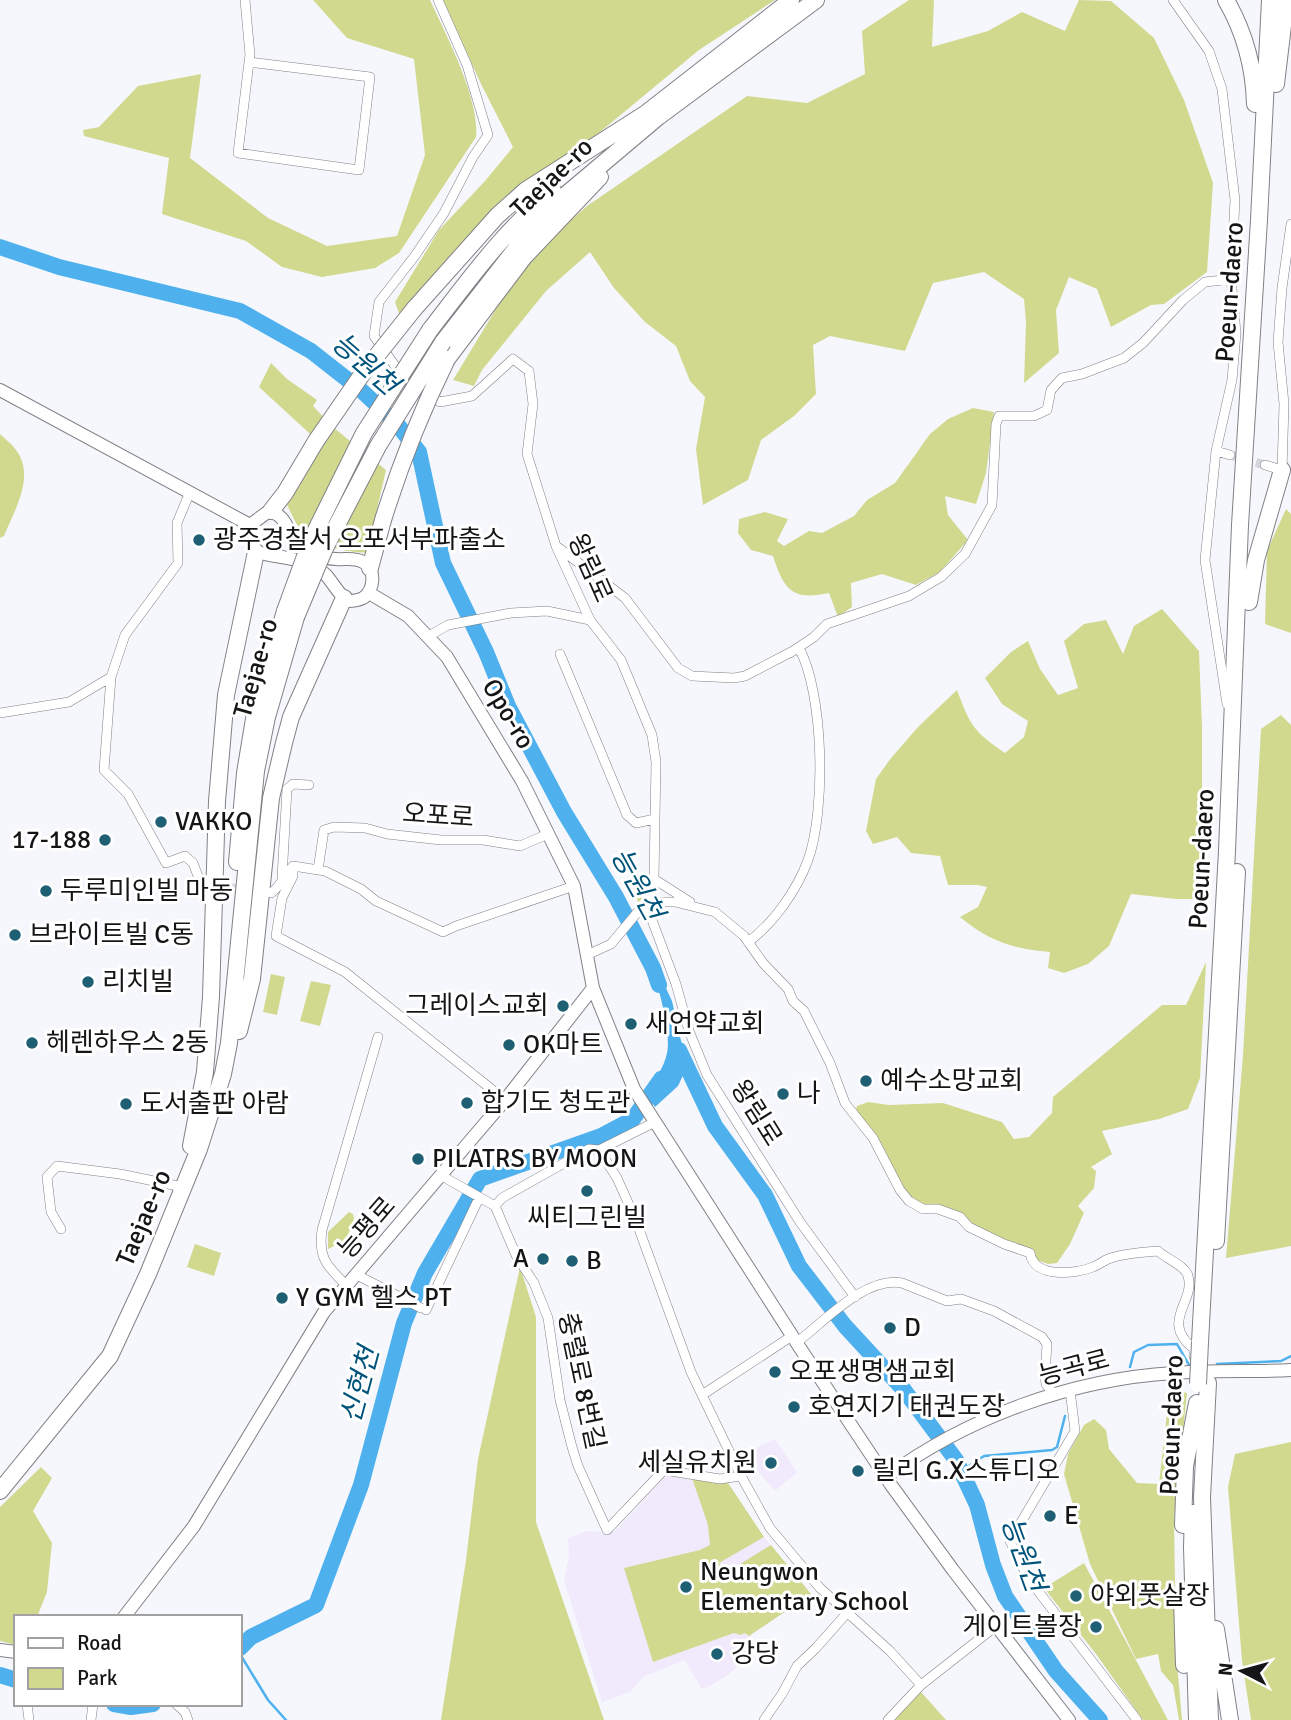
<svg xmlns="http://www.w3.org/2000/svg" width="1291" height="1720" viewBox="0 0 1291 1720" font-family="Signika,'Noto Sans KR',sans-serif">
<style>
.education{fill:#f0eafc}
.green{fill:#d1d98e}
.water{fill:#4eb1ed}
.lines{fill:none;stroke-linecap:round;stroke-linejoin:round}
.stream{stroke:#4eb1ed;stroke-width:2.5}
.river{stroke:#4eb1ed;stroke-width:16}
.street-tunnel{stroke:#d4d5da;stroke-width:9;stroke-dasharray:9 4.5;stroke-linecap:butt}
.street-casing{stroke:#808186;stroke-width:10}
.secondary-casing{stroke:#808186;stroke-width:14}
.highway-casing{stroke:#808186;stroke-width:18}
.street{stroke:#fff;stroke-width:9}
.secondary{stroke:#fff;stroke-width:12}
.highway{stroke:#fff;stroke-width:16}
.highway-bridge-casing{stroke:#808186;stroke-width:18;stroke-linecap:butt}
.highway-bridge{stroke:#fff;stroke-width:16}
.poi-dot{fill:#1f5f74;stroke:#fff;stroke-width:2.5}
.labels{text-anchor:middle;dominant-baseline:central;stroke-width:6;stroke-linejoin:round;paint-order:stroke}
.street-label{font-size:26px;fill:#151517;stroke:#fff}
.poi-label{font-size:26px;fill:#151517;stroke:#fff;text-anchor:start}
.water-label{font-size:28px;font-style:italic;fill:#00537a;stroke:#fff}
</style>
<rect width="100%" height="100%" fill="#f6f7fd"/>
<path class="education" d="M775 1439 797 1472 775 1491 743 1454Z
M666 1476H679L728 1483 764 1537 811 1594 750 1636 754 1650 728 1675 705 1689 701 1688 685 1660 643 1677 630 1692 602 1702 564 1580 569 1557 568 1538 587 1531 614 1532Z"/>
<path class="green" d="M313 0H430C446 35 480 99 476 137L399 253 375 268 322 277 282 267 246 241 162 214 169 158 84 136 83 130 99 127 138 86 201 74 190 158 268 218 327 246 397 236 425 155 414 59 347 38Z
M443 0H775L699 50 565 161 400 316 395 302 439 230 485 181 513 147 481 84Z
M909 0H934L932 47 988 31 1022 12 1065 31 1079 0 1111 1 1154 38 1184 100 1213 183 1207 272 1164 304 1151 305 1111 327 1097 289 1069 277 1056 310 1059 353 1024 383 1026 322 1024 299 984 272 933 283 905 351 830 336 813 345 816 394 794 416 761 440 748 480 703 505 696 449 705 397 690 381 676 346 645 322 614 288 590 252 546 291 482 370 474 386 453 380 525 261 587 206 747 96 807 103 865 74 862 31Z
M271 363 287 379 317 400 313 406 334 428 386 470 367 553C344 551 319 548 302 531 295 524 290 510 285 501L321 444 259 387Z
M973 408 994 412 986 473 976 504 945 496 948 515 968 540 940 572 916 585 882 574 851 583 852 607 838 617 829 593C792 601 784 590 773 556L751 550 738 533 739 519 765 512 788 519 777 541 784 546 809 531 822 533 854 516 867 500 895 483 930 434 948 419Z
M0 434C5 439 12 444 16 450 36 476 14 511 4 536L0 538Z
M1286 509 1291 514V633L1265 624 1267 551Z
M1162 609 1199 651 1202 727V899H1176L1131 894 1109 946 1088 964 1064 973 1048 968 1050 952C1013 949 989 941 960 917L978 907 987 887 977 885H948L940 856 911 853 897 837 873 844 866 831 876 779 891 758 919 726 957 690C970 725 973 731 1005 753L1024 737 1028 721 1002 704 985 678 1011 652 1028 641 1040 669 1058 695 1078 688 1064 641 1084 624 1106 620 1123 654 1134 626Z
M1281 715 1291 725V1246L1226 1258 1243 1055 1261 729Z
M624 878H646L647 891 639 903Z
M1206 962 1200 1078 1188 1109 1159 1119 1102 1131 1112 1154 1091 1167 1096 1171 1094 1188 1078 1206 1084 1213 1070 1244 1057 1263 1048 1264 1034 1259 982 1229 924 1207 909 1198 855 1113 857 1106 868 1102 889 1105 943 1103 1002 1122 1014 1139 1029 1137 1052 1113 1053 1097 1162 1005H1186Z
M271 974 285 977 277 1015 263 1012Z
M311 981 331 985 320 1026 300 1021Z
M349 1212 353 1214 354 1219 346 1240 328 1249V1232Z
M195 1244 221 1253 214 1276 187 1267Z
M520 1267 536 1317V1522L604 1720H441L466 1560 478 1459Z
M1181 1391 1187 1393 1174 1517 1176 1651 1182 1720H1179L1173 1685 1161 1671 1158 1654 1136 1659 1090 1564 1064 1474 1068 1454 1084 1425 1094 1419 1106 1430 1109 1449 1137 1483 1159 1484 1167 1413Z
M1291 1442V1720H1251L1242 1661 1228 1487 1235 1454Z
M41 1467 52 1478 33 1511 52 1543 47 1592 37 1617H16V1645L0 1641V1507Z
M692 1478 728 1483 764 1537 719 1563 726 1573 771 1545 811 1594 749 1636 745 1633 740 1635 734 1633 653 1662 624 1568 700 1550 710 1545 708 1525Z
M1084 1563 1168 1720H1143L1096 1654 1044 1588Z
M921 1692 946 1720H894Z"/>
<path class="water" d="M644 950 658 971 672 1001 687 1067 678 1086 655 1107 646 1093C654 1081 664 1068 667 1053 672 1030 655 971 644 950Z"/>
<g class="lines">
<path class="stream" d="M1217 1364 1281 1361 1291 1356
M1130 1367 1134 1352 1148 1345 1177 1344 1189 1365
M961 1471 984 1456 1052 1450 1057 1447 1065 1416
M240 1654 268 1700 286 1720"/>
<path class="river" d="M0 247 59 267 240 311 311 351 362 391 397 424 419 452 443 563 486 652 508 706 564 812 616 897 653 968 659 985
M679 1050 715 1126 765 1195 799 1266 845 1326 904 1390 956 1460 977 1505 993 1565 1005 1596 1056 1671 1100 1720
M240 1648 251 1637 316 1605 361 1485 404 1323 425 1273 480 1179 601 1136 633 1119 661 1079
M0 1675 16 1680
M114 1704 131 1707 153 1704"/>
<path class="street-tunnel" d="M1230 455 1265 465
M213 886 265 892"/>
<g class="street-casing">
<path id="street" d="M245 0 250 55 249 62 238 153 359 170 370 77 249 62
M1173 0 1209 51 1222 89 1235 200 1231 278 1236 333 1232 380 1216 451 1205 560 1227 704
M417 388 405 380 374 336 379 302 414 257 444 213 473 157 488 135 467 65 438 0
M429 395 440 402 472 396 513 359 529 371 533 404 527 454 556 546 590 620 621 660 652 735 656 762 655 819 654 879 649 912 676 984 689 1031 707 1075 800 1222 855 1297
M1216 451 1230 455
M1265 465 1282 470 1284 404 1278 342 1282 288 1291 224
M190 492 177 523 178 563 125 635 111 677 104 770 128 794 166 863 185 856 193 863 201 884
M559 548 625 598 678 668 692 676 734 678 745 676 791 652
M427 637 448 625 511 613 547 611 590 620
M790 653 814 637 827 624 909 596 941 577 965 554 992 505 996 424 999 416H1034L1047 410 1051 390 1062 378 1082 374 1124 358 1143 343 1183 300 1205 282 1232 279
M560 654 627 815 636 823 655 819
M0 713 69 702 111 677
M293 866V876L282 898 276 936 345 972 505 1100
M318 870 324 830 334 827 365 828 387 834 441 840H483L520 846 548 834
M282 878 287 789 293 784 309 785
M654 879 690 902
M271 893C281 886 285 875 293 866L325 871 361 889 376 901 443 932 456 926 574 886
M748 942C774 923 797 890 808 860 826 811 824 693 799 648
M587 955 611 944 641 908 651 902H675L715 912 744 936 763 963 788 989 793 1001 804 1011 830 1063 845 1103 873 1138 900 1190 909 1201 923 1209H938L960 1217 969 1227 1004 1244 1030 1253C1034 1279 1076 1274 1093 1267 1099 1265 1103 1261 1108 1259 1120 1254 1144 1252 1158 1251 1165 1258 1186 1266 1188 1276 1196 1302 1159 1321 1194 1349V1357
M655 1122 599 1150 617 1178 635 1218 691 1372 741 1476 770 1528 820 1588 890 1651 921 1685 996 1626
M599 1150 589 1149 502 1198 495 1206 516 1255 534 1283 548 1318 560 1400 572 1447 578 1466 607 1530 664 1470 720 1479 741 1476
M442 1176 495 1206
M61 1229 51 1212 47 1177 57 1166 120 1174 178 1186
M357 1275 421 1308
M346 1285C327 1266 318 1258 322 1230L378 1037
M426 1310 479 1198
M796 1343C824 1322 865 1276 902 1283L947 1301 961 1299 994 1311 1042 1337 1047 1344 1045 1375 1046 1384 1054 1395
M1070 1390 1075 1431 1010 1541 1028 1578 1137 1720
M702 1395 792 1336
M27 1704 29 1720
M176 1704 185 1712 188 1720
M91 1720 93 1704
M764 1720 782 1694 797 1666 816 1648 847 1613
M888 1720 921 1685"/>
</g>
<g class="secondary-casing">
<path id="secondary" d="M0 390 250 525
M269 511C289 517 285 531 297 541 307 549 323 559 336 559 345 560 354 557 363 562 376 568 375 590 363 598 359 600 353 601 348 601 338 594 334 584 326 575 305 556 281 559 256 552L249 536 250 525Z
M369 593 408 616 447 657 522 781 574 886 593 988 634 1089 800 1348 891 1485 953 1570 1069 1720
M886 1477C968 1417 1072 1379 1174 1373 1212 1370 1252 1372 1291 1370
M124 1617 194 1526 324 1312 505 1100 593 988
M0 1650 16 1652"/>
</g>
<g class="highway-casing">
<path id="highway" d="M1226 0C1245 33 1254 66 1255 104
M1276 84 1286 0
M645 114 791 0
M414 309 497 216 526 190 648 112
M430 330C468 281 504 230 553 191
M443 342 543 214 658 117 816 0
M447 359 524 257 600 177
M271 511 285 493 316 441
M370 568 383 520
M1249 602 1256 560 1282 470
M237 862 245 773 255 713 285 611
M239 1031 252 979 271 798 284 743 291 717 344 598
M191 1146 205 1072 211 997 217 801 226 695 256 552
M1216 1241 1237 872
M1200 1342 1227 851 1240 525 1259 220 1270 0
M1208 1383 1202 1497 1210 1720
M0 1491 110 1356 148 1274 199 1149 223 1074 229 1043 256 771 267 717 296 617
M1193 1513 1192 1547 1197 1720
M1183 1525 1185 1466 1197 1403
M1182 1600 1184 1665
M1216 1629 1230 1720"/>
</g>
<use href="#street" class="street"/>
<use href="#secondary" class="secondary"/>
<use href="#highway" class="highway"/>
<g class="highway-bridge-casing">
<path id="highway-bridge" d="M316 441 363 373 414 309
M383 520C400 465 421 412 447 359
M285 611 311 540 364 433 430 330
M296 617 325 548 378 446 443 342
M1198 1384 1200 1342"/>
</g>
<use href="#highway-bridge" class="highway-bridge"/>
</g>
<g class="poi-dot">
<circle cx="199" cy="540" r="7"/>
<circle cx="161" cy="822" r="7"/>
<circle cx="105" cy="840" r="7"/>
<circle cx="46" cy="891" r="7"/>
<circle cx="15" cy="935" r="7"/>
<circle cx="88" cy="982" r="7"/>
<circle cx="563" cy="1006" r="7"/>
<circle cx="631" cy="1024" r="7"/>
<circle cx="32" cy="1043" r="7"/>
<circle cx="509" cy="1045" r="7"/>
<circle cx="866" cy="1081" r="7"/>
<circle cx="783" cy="1094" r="7"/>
<circle cx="467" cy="1103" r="7"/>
<circle cx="126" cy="1104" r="7"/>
<circle cx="418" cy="1159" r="7"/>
<circle cx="587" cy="1191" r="7"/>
<circle cx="543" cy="1259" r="7"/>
<circle cx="572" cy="1261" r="7"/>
<circle cx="282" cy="1298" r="7"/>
<circle cx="890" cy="1328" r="7"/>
<circle cx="775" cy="1372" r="7"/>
<circle cx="794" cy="1407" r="7"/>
<circle cx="771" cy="1463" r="7"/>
<circle cx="858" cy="1471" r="7"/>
<circle cx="1050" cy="1516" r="7"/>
<circle cx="686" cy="1587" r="7"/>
<circle cx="1076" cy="1596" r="7"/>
<circle cx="1096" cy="1627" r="7"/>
<circle cx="717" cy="1654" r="7"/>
</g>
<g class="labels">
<g class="street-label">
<text transform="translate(552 178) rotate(-44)">Taejae-ro</text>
<text transform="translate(1230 292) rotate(-86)">Poeun-daero</text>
<text transform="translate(590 568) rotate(66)">왕림로</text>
<text transform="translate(256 668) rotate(-74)">Taejae-ro</text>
<text transform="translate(508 714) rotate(59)">Opo-ro</text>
<text transform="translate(438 816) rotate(4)">오포로</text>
<text transform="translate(1202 859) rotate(-87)">Poeun-daero</text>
<text transform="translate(756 1113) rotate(58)">왕림로</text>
<text transform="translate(144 1218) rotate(-67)">Taejae-ro</text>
<text transform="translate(367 1228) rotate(-49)">능평로</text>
<text transform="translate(1074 1368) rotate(-15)">능곡로</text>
<text transform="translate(581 1381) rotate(78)">충렬로 8번길</text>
<text transform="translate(1172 1425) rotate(-88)">Poeun-daero</text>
</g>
<g class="poi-label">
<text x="213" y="540">광주경찰서 오포서부파출소</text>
<text x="175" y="822">VAKKO</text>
<text x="91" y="840" text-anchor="end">17-188</text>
<text x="60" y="891">두루미인빌 마동</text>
<text x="29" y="935">브라이트빌 C동</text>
<text x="102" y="982">리치빌</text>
<text x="549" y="1006" text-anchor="end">그레이스교회</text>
<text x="645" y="1024">새언약교회</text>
<text x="46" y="1043">헤렌하우스 2동</text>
<text x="523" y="1045">OK마트</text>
<text x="880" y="1081">예수소망교회</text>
<text x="797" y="1094">나</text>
<text x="481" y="1103">합기도 청도관</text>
<text x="140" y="1104">도서출판 아람</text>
<text x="432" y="1159">PILATRS BY MOON</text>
<text x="587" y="1218" text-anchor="middle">씨티그린빌</text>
<text x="529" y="1259" text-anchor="end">A</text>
<text x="586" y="1261">B</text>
<text x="296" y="1298">Y GYM 헬스 PT</text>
<text x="904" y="1328">D</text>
<text x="789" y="1372">오포생명샘교회</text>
<text x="808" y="1407">호연지기 태권도장</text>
<text x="757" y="1463" text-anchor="end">세실유치원</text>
<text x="872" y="1471">릴리 G.X스튜디오</text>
<text x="1064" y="1516">E</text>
<text x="700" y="1572">Neungwon<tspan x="700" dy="30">Elementary School</tspan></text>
<text x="1090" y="1596">야외풋살장</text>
<text x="1082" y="1627" text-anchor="end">게이트볼장</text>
<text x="731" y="1654">강당</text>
</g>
<g class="water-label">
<text transform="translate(365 364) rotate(41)">능원천</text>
<text transform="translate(637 884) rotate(61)">능원천</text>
<text transform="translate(360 1385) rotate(-75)">신현천</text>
<text transform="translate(1023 1554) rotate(70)">능원천</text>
</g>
</g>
<rect x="14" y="1615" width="228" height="91" fill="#ffffff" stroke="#a1a1a2" stroke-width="2"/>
<rect x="28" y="1638" width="35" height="10" fill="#ffffff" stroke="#a1a1a2" stroke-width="2"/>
<text x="77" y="1650" font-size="21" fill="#151517">Road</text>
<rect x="28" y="1668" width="35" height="21" fill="#d1d98e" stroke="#a1a1a2" stroke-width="2"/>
<text x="77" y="1685" font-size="21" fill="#151517">Park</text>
<g transform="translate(1242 1671) rotate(276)" stroke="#ffffff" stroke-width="5" paint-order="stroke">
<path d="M0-5L12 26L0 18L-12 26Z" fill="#151517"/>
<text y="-10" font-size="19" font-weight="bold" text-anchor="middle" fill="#151517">N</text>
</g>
</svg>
